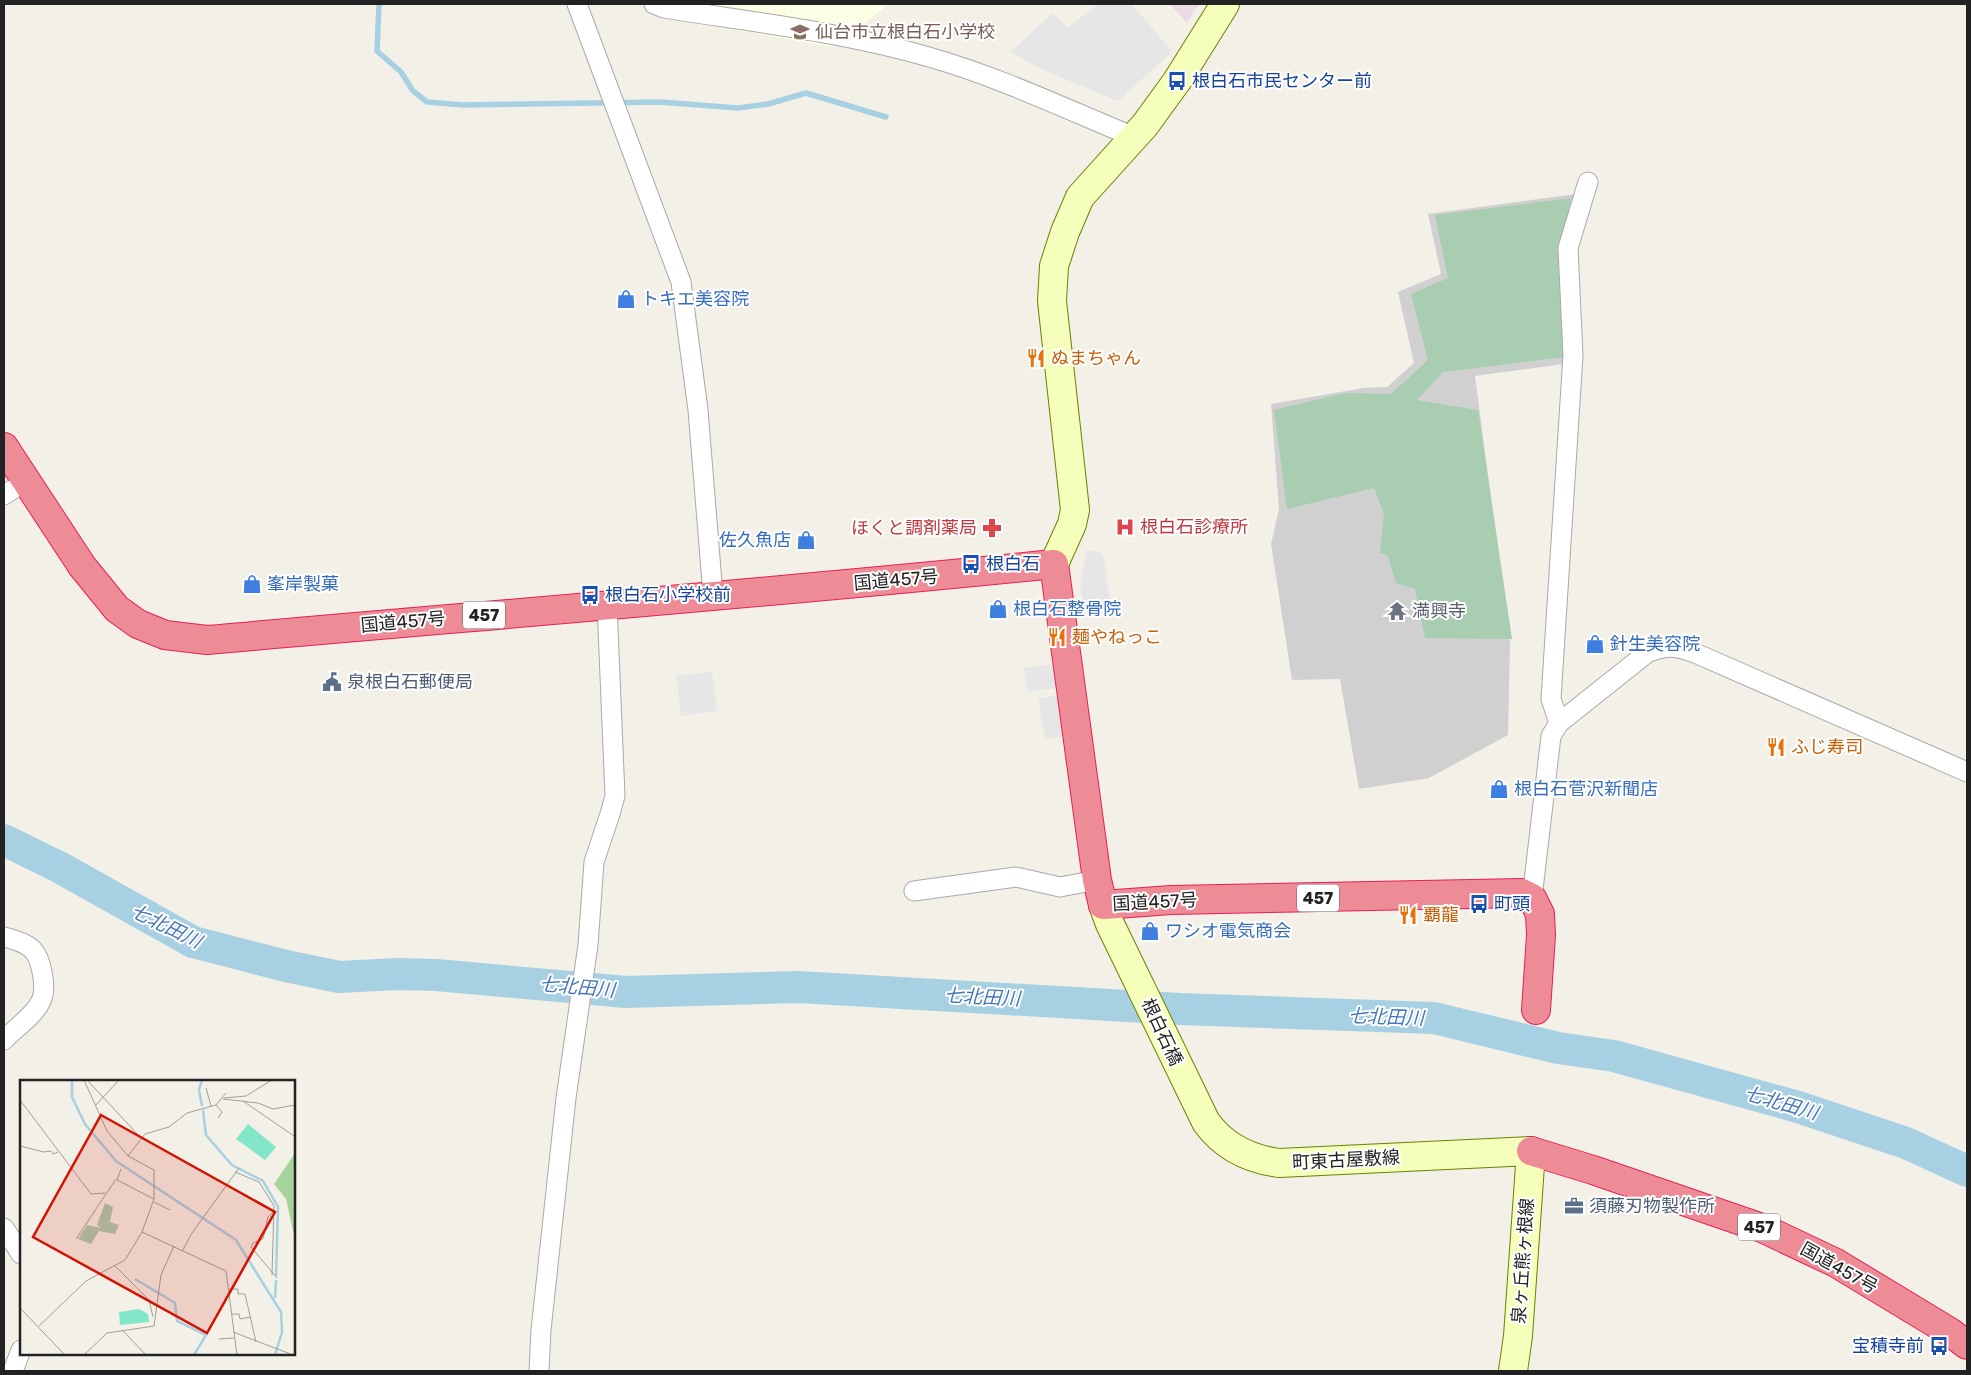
<svg xmlns="http://www.w3.org/2000/svg" width="1971" height="1375" viewBox="0 0 1971 1375" font-family="Rubik,'Noto Sans JP',sans-serif">
<style>
.industrial{fill:#ecdae7}
.education{fill:#fdffe5}
.religious{fill:#d0d0d0}
.cemetery{fill:#a8cdb1}
.parking{fill:#e6e6e6}
.lines{fill:none;stroke-linecap:round;stroke-linejoin:round}
.stream{stroke:#a7d0e2;stroke-width:5.5}
.river{stroke:#a7d0e2;stroke-width:32}
.street-casing{stroke:#a9a9a9;stroke-width:21}
.secondary-casing{stroke:#698200;stroke-width:30}
.highway-casing{stroke:#e71f53;stroke-width:30}
.street{stroke:#fff;stroke-width:19}
.secondary{stroke:#f5febb;stroke-width:28}
.highway{stroke:#ed8c96;stroke-width:28}
.labels{text-anchor:middle;dominant-baseline:central;stroke-width:4;stroke-linejoin:round;paint-order:stroke}
.shield{fill:#fff;stroke:#646464;stroke-width:1}
.shield-label{font-size:16px;font-weight:bold;fill:#222}
.education-label{font-size:18px;fill:#785e54;stroke:#fff;text-anchor:start}
.transit-label{font-size:18px;fill:#164399;stroke:#fff;text-anchor:start}
.shop-label{font-size:18px;fill:#366cbe;stroke:#fff;text-anchor:start}
.food-label{font-size:18px;fill:#c56008;stroke:#fff;text-anchor:start}
.health-label{font-size:18px;fill:#be3a42;stroke:#fff;text-anchor:start}
.street-label{font-size:18px;fill:#222;stroke:#fff}
.worship-label{font-size:18px;fill:#5b616d;stroke:#fff;text-anchor:start}
.service-label{font-size:18px;fill:#4e5e75;stroke:#fff;text-anchor:start}
.water-label{font-size:19px;font-style:italic;fill:#4676b9;stroke:#fff}
.inset-river{fill:none;stroke:#a7d0e2;stroke-width:2.5}
.inset-road{fill:none;stroke:#9f9e99;stroke-width:1}
.view{fill:#d41200;fill-opacity:0.15;stroke:#d41200;stroke-width:2.5}
.inset-edge{fill:none;stroke:#222;stroke-width:2.5}
</style>
<rect width="100%" height="100%" fill="#f3f0e8"/>
<path class="industrial" d="M1170 4H1199L1187 23Z"/>
<path class="education" d="M649 4H889L834 47 660 17Z"/>
<path class="religious" d="M1575 194 1564 364 1475 376 1510 642 1508 735 1429 778 1359 789 1340 679 1292 680 1271 544 1279 509 1271 404 1363 388 1387 387 1414 363 1398 292 1441 274 1428 214Z"/>
<path class="cemetery" d="M1571 198 1558 257 1563 357 1443 372 1417 400 1478 410 1512 639 1425 638 1415 589 1396 583 1388 556 1380 553 1384 513 1374 488 1287 509 1274 410 1345 393 1391 394 1428 360 1411 294 1448 278 1435 215Z"/>
<path class="parking" d="M1098 4H1132L1172 52 1118 101 1041 69 1010 52 1053 13 1067 28Z
M1086 550 1103 553 1110 600 1083 604 1080 586Z
M1057 664 1061 687 1028 692 1024 668Z
M712 672 717 711 681 716 676 676Z
M1060 695 1067 736 1045 739 1038 699Z"/>
<g class="lines">
<path class="stream" d="M379 4 377 51 401 72 413 91 427 102 463 105 660 102 738 108 768 104 806 93 886 117"/>
<path class="river" d="M4 840 59 867 193 942 286 966 339 977 397 974 436 975 626 992 798 987 1180 1009 1434 1018 1558 1048 1614 1056 1798 1107 1906 1143 1967 1171"/>
<g class="street-casing">
<path id="street" d="M577 4 681 282 698 410 713 595
M654 4 664 8C752 22 843 32 929 57 999 77 1066 109 1134 137
M4 495 26 481
M1559 723 1551 699 1573 355 1568 248 1588 182
M914 891 1016 877 1060 887 1097 880
M1532 898 1551 736 1559 723 1647 653C1667 645 1675 646 1695 653L1967 772
M4 937C13 939 25 943 32 949 42 959 47 989 41 1001 34 1016 15 1028 4 1040
M4 1228 21 1254
M13 1371 21 1350
M539 1371 541 1330 566 1098 588 945 594 862 610 814 615 796 607 604"/>
</g>
<g class="secondary-casing">
<path id="secondary" d="M1054 564 1072 524 1075 510 1052 301 1054 266 1065 232 1080 197 1145 125 1177 81 1225 4
M1103 905 1110 924 1206 1122C1224 1147 1249 1159 1279 1163L1531 1151 1518 1336 1513 1371"/>
</g>
<g class="highway-casing">
<path id="highway" d="M4 447 82 566 117 609 138 624 165 635 207 640C489 615 772 593 1054 564L1097 880 1103 905 1171 900 1522 893 1532 898 1540 914 1541 935 1536 1010
M1531 1151 1593 1170 1762 1228 1836 1263 1950 1332 1967 1345"/>
</g>
<use href="#street" class="street"/>
<use href="#secondary" class="secondary"/>
<use href="#highway" class="highway"/>
</g>
<defs>
<g id="school-bare" transform="scale(1.5)"><path d="M0-5L7-2L0 1L-7-2ZM-4 1L0 2.5L4 1V4Q0 6-4 4Z" fill="#8d6e63" stroke="#fff" stroke-width="2.5" paint-order="stroke"/></g>
<g id="bus-bare" transform="scale(1.5)"><path d="M-5-6H5V4H4V6H2V4H-2V6H-4V4H-5ZM-3.5-4V0h7V-4ZM-3.5 1.2v1.5H-2V1.2ZM2 1.2v1.5H3.5V1.2Z" fill="#1a4fb4" stroke="#fff" stroke-width="2.5" paint-order="stroke"/></g>
<g id="shop-bare" transform="scale(1.5)"><path d="M-5-2.5h2.3a2.7 3.5 0 0 1 5.4 0H5L5.5 6h-11ZM-1.5-2.5h3a1.5 2.3 0 0 0-3 0Z" fill="#3f7fe0" stroke="#fff" stroke-width="2.5" paint-order="stroke"/></g>
<g id="restaurant-bare" transform="scale(1.5)"><path d="M-5-6h1v4h1v-4h1v4h1v-4h1v5L-1.5 .5V6h-2V.5L-5-1ZM5-6V6H3V1.5H1.5Q1.5-4 5-6Z" fill="#e8710a" stroke="#fff" stroke-width="2.5" paint-order="stroke"/></g>
<g id="hospital-bare" transform="scale(1.5)"><path d="M-5-5h3v3.5h4V-5h3V5h-3V1.5h-4V5h-3Z" fill="#e0444e" stroke="#fff" stroke-width="2.5" paint-order="stroke"/></g>
<g id="pharmacy-bare" transform="scale(1.5)"><path d="M-2-6h4v4h4v4h-4v4h-4v-4h-4v-4h4Z" fill="#e0444e" stroke="#fff" stroke-width="2.5" paint-order="stroke"/></g>
<g id="temple-bare" transform="scale(1.5)"><path d="M0-6L5-2H3V0L6.5 2.5H4V6H1.5V3h-3V6H-4V2.5H-6.5L-3 0V-2H-5Z" fill="#6b7280" stroke="#fff" stroke-width="2.5" paint-order="stroke"/></g>
<g id="civic-bare" transform="scale(1.5)"><path d="M-.6-6.5H3V-4.5H.6V-3L4-1V1h2V6H-6V1h2V-1L-.6-3ZM-1.2 2.5V6h2.4V2.5Z" fill="#5c6f8a" stroke="#fff" stroke-width="2.5" paint-order="stroke"/></g>
<g id="office-bare" transform="scale(1.5)"><path d="M-6-3h4V-5.5h4V-3h4V5H-6ZM-1-4.5V-3h2v-1.5ZM-6 0V1H6V0Z" fill="#5c6f8a" stroke="#fff" stroke-width="2.5" paint-order="stroke"/></g>
</defs>
<g fill-rule="evenodd">
<use href="#school-bare" x="800" y="32"/>
<use href="#bus-bare" x="1177" y="81"/>
<use href="#shop-bare" x="626" y="299"/>
<use href="#restaurant-bare" x="1036" y="358"/>
<use href="#hospital-bare" x="1125" y="527"/>
<use href="#pharmacy-bare" x="992" y="528"/>
<use href="#shop-bare" x="806" y="540"/>
<use href="#bus-bare" x="971" y="564"/>
<use href="#shop-bare" x="252" y="584"/>
<use href="#bus-bare" x="590" y="595"/>
<use href="#shop-bare" x="998" y="609"/>
<use href="#temple-bare" x="1397" y="611"/>
<use href="#restaurant-bare" x="1057" y="637"/>
<use href="#shop-bare" x="1595" y="644"/>
<use href="#civic-bare" x="332" y="682"/>
<use href="#restaurant-bare" x="1776" y="747"/>
<use href="#shop-bare" x="1499" y="789"/>
<use href="#bus-bare" x="1479" y="904"/>
<use href="#restaurant-bare" x="1408" y="915"/>
<use href="#shop-bare" x="1150" y="931"/>
<use href="#office-bare" x="1574" y="1206"/>
<use href="#bus-bare" x="1939" y="1346"/>
</g>
<g class="labels">
<g class="shield">
<rect x="463" y="601.5" width="42" height="27" rx="4"/>
<rect x="1297" y="884.5" width="42" height="27" rx="4"/>
<rect x="1738" y="1213.5" width="42" height="27" rx="4"/>
</g>
<g class="shield-label">
<text x="484" y="615">457</text>
<text x="1318" y="898">457</text>
<text x="1759" y="1227">457</text>
</g>
<g class="education-label">
<text x="815" y="32">仙台市立根白石小学校</text>
</g>
<g class="transit-label">
<text x="1192" y="81">根白石市民センター前</text>
<text x="986" y="564">根白石</text>
<text x="605" y="595">根白石小学校前</text>
<text x="1494" y="904">町頭</text>
<text x="1924" y="1346" text-anchor="end">宝積寺前</text>
</g>
<g class="shop-label">
<text x="641" y="299">トキエ美容院</text>
<text x="791" y="540" text-anchor="end">佐久魚店</text>
<text x="267" y="584">峯岸製菓</text>
<text x="1013" y="609">根白石整骨院</text>
<text x="1610" y="644">針生美容院</text>
<text x="1514" y="789">根白石菅沢新聞店</text>
<text x="1165" y="931">ワシオ電気商会</text>
</g>
<g class="food-label">
<text x="1051" y="358">ぬまちゃん</text>
<text x="1072" y="637">麺やねっこ</text>
<text x="1791" y="747">ふじ寿司</text>
<text x="1423" y="915">覇龍</text>
</g>
<g class="health-label">
<text x="1140" y="527">根白石診療所</text>
<text x="977" y="528" text-anchor="end">ほくと調剤薬局</text>
</g>
<g class="street-label">
<text transform="translate(896 580) rotate(-5)">国道457号</text>
<text transform="translate(403 622) rotate(-5)">国道457号</text>
<text transform="translate(1155 902) rotate(-3)">国道457号</text>
<text transform="translate(1162 1032) rotate(65)">根白石橋</text>
<text transform="translate(1346 1160) rotate(-3)">町東古屋敷線</text>
<text transform="translate(1523 1261) rotate(-86)">泉ヶ丘熊ヶ根線</text>
<text transform="translate(1839 1268) rotate(29)">国道457号</text>
</g>
<g class="worship-label">
<text x="1412" y="611">満興寺</text>
</g>
<g class="service-label">
<text x="347" y="682">泉根白石郵便局</text>
<text x="1589" y="1206">須藤刃物製作所</text>
</g>
<g class="water-label">
<text transform="translate(166 926) rotate(26)">七北田川</text>
<text transform="translate(577 987) rotate(5)">七北田川</text>
<text transform="translate(982 997) rotate(3)">七北田川</text>
<text transform="translate(1386 1017) rotate(2)">七北田川</text>
<text transform="translate(1781 1103) rotate(16)">七北田川</text>
</g>
</g>
<g transform="translate(20 1080)">
<rect width="275" height="275" fill="#f3f0e8"/>
<path d="M275 73V160L266 119 254 104Z" fill="#a7d49b"/>
<path d="M85 123 93 127 90 142 99 145 95 154 79 151 71 164 58 159 67 145 81 148 77 145Z" fill="#a8cdb1"/>
<path d="M228 44 256 67 245 80 216 59ZM119 229 128 234 129 242 100 245 99 232Z" fill="#82e6c8"/>
<path class="inset-river" d="M52 0V17L65 44 96 81 216 160 261 232 262 252 255 275M182 26 179 10 182 0M183 30 186 55 212 85 243 101 258 127 256 196M115 199 155 223 157 241 186 255 174 275M255 218 256 200"/>
<path class="inset-road" d="M64 0 87 51 108 76M67 0 121 58M186 8 191 26M204 18 226 16 252 0M203 19 238 23 253 29 275 25M0 20 71 114 85 113M223 21 274 56M196 25 202 32 198 38M75 26 99 0M0 66 24 72 31 71 33 74 38 72M108 76 134 90V119M108 76 125 54 149 47 167 33 196 25 206 13M101 89 97 100 134 119 122 152 206 191 217 275M215 92 239 102 254 126 252 195M134 122 150 130M255 130 248 137 243 159 233 163 231 167 257 198M56 159 96 99M163 170 172 153 219 88M94 185 129 220 133 237M209 209H218V214H225L236 262M0 228 45 275M211 234H219L220 239 231 237M19 246 66 201 105 180 122 152M103 251 126 275M213 252 273 275M199 259 214 258M64 275 87 253 134 246 141 195 154 166"/>
<path class="view" d="M81 35 255 132 187 253 13 157Z"/>
<rect width="275" height="275" class="inset-edge"/>
</g>
<rect width="1971" height="1375" fill="none" stroke="#222222" stroke-width="10"/>
</svg>
